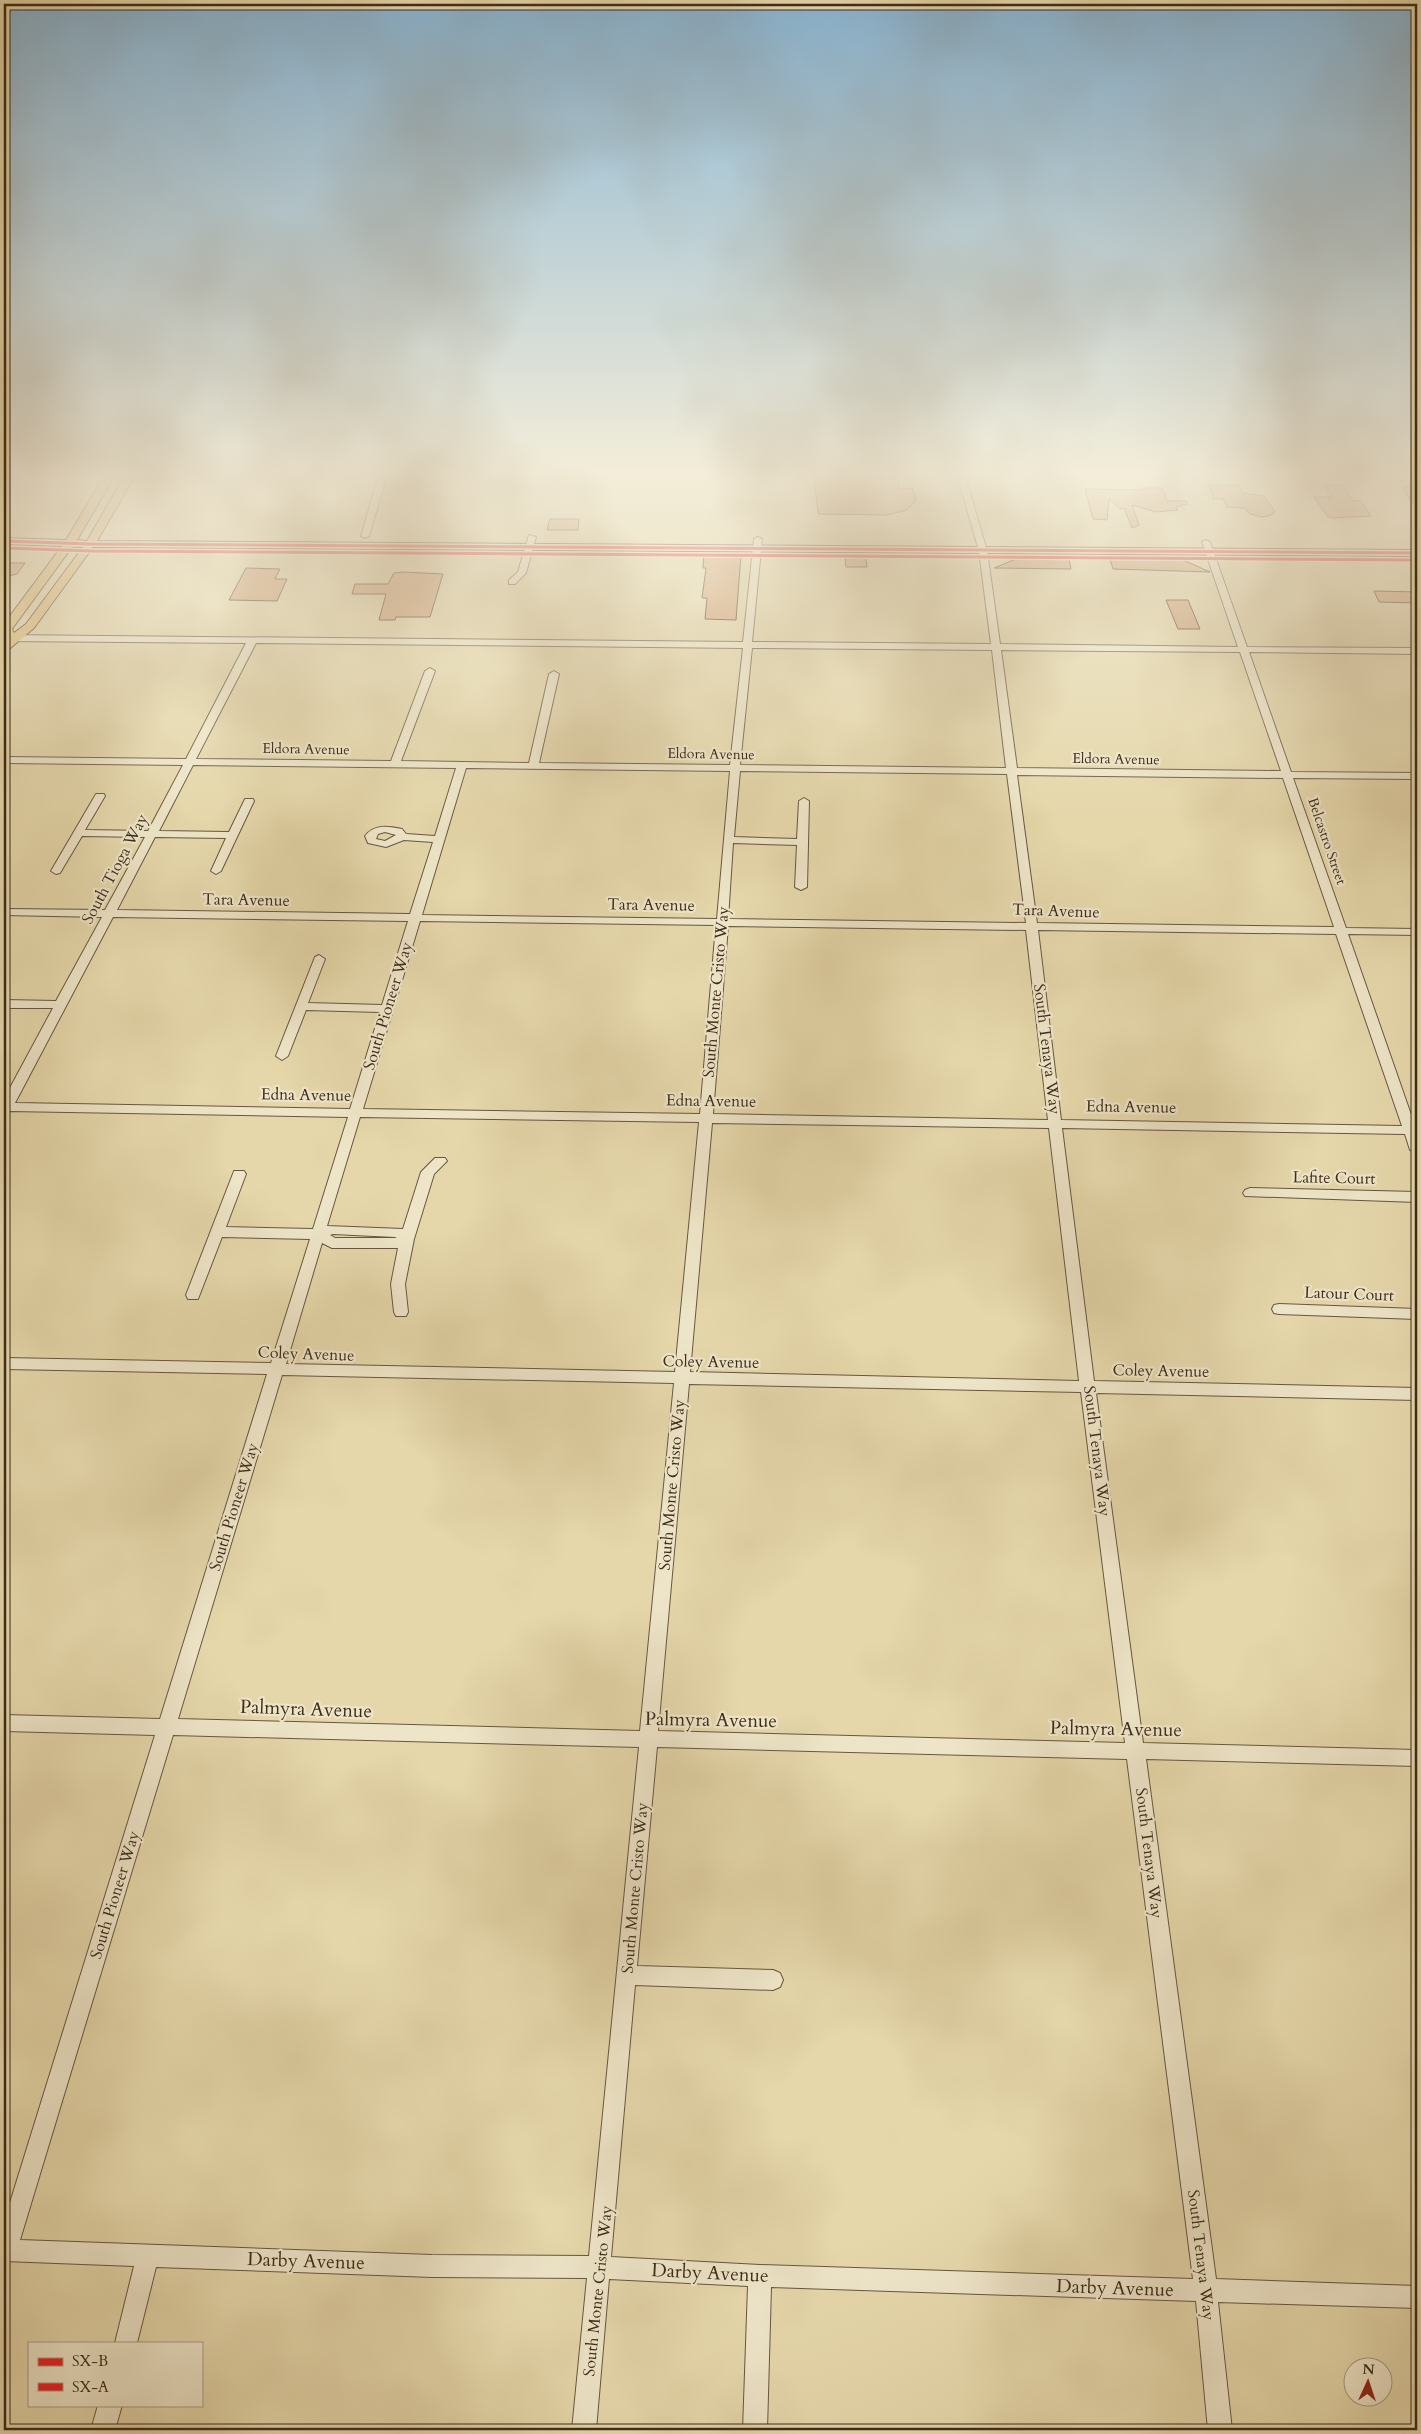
<svg xmlns="http://www.w3.org/2000/svg" width="1421" height="2434" viewBox="0 0 1421 2434" font-family="Cardo,serif">
<style>
.building{fill:#d4a174;stroke:#3d2c1b}
.lines{fill:none;stroke-linecap:round;stroke-linejoin:round}
.minor-casing{stroke:#67573f;stroke-width:2}
.major-casing{stroke:#3d2c1b;stroke-width:2}
.minor{fill:#eee5c8;fill-rule:evenodd}
.major{fill:#e2bc75;fill-rule:evenodd}
.bus-1-casing{stroke:#eee5c8;stroke-width:5.5}
.bus-2-casing{stroke:#eee5c8;stroke-width:5.5}
.bus-1{stroke:#ed1c24;stroke-width:3}
.bus-2{stroke:#ed1c24;stroke-width:3}
.labels{text-anchor:middle;dominant-baseline:central;stroke-width:4.5;stroke-linejoin:round;paint-order:stroke}
.far-street-label{font-size:14px;fill:#3d2c1b;stroke:#eee5c8}
.street-label{font-size:16px;fill:#3d2c1b;stroke:#eee5c8}
.near-street-label{font-size:19px;fill:#3d2c1b;stroke:#eee5c8}
</style>
<rect width="100%" height="100%" fill="#e5d7aa"/>
<filter id="stains"><feTurbulence type="fractalNoise" baseFrequency=".004" numOctaves="4"/><feColorMatrix values="0 0 0 0 .2 0 0 0 0 .09 0 0 0 0 .02 0 0 0 .5 -.17"/></filter>
<radialGradient id="worn" r=".72"><stop offset=".6" stop-color="#630" stop-opacity="0"/><stop offset="1" stop-color="#630" stop-opacity=".3"/></radialGradient>
<path class="building" d="M814 475H873L874 478H897L899 488 913 489 916 500 907 510 887 515 818 514Z
M1209 485H1238L1243 493 1264 496 1275 512 1269 516 1262 517 1250 514 1244 508 1227 507 1223 499H1214Z
M1325 485H1343L1353 501H1361L1371 516 1331 518 1327 516 1314 497H1332Z
M1402 487H1417V509Z
M1142 488H1162L1167 501H1186L1187 504 1176 507 1178 510 1156 512 1132 505 1139 525 1132 528 1124 508 1120 509 1109 499 1107 520 1093 519 1085 489 1142 490Z
M550 519H579L578 530H547Z
M704 554 741 555 736 620 705 619 707 598H702L706 568H703Z
M845 558H866L867 567H846Z
M1016 559H1069L1071 569 994 568Z
M1110 559 1183 560 1210 572 1113 569Z
M4 563H25L17 574 4 577Z
M246 568 280 569 275 579H287L277 601 229 600Z
M403 572 443 574 430 617H396L395 620H379L386 594H352L355 584H388L394 573Z
M1374 591 1417 592V603L1379 602Z
M1166 600H1188L1200 629H1178Z"/>
<g class="lines">
<g class="minor-casing">
<path id="minor" d="M379 475H387L369 536 365 538 361 536Z
M957 475H965L987 551 1000 644 1238 647 1202 542 1206 540 1210 542 1247 647 1417 648V654L1249 652 1291 772 1417 773V779L1293 778 1346 928 1417 929V935L1348 934 1415 1126H1417V1154L1410 1150 1405 1134 1062 1128 1094 1381 1417 1388V1400L1096 1393 1143 1743 1417 1750V1766L1146 1759 1216 2279 1417 2286V2308L1218 2302 1232 2430H1208L1196 2301 771 2287 767 2430H743L748 2286 609 2279 596 2430H572L587 2278 432 2277 156 2267 137 2343H115L134 2266 4 2261V2222L155 1735 4 1731V1715L160 1719 267 1374 4 1369V1358L271 1363 310 1239 222 1237 198 1299H188L186 1295 234 1171H244L246 1174 226 1227 313 1229 348 1117 10 1111 4 1115V1099L53 1008H4V1000L56 1001 102 917 4 915V909L105 910 145 837 82 836 60 873 56 874 51 871 96 794H104L105 796 85 830 148 831 183 765 4 763V757L186 759 246 643 4 641V635L743 642 754 539 758 537 762 539 752 642 991 644 979 551ZM256 643 743 648 730 765 539 763 559 674 554 671 549 674 529 763 401 761 435 671 430 668 425 671 391 761 196 759ZM752 648 992 650 1006 768 740 765ZM1001 650 1240 652 1281 771 1017 768ZM193 765 456 768 435 836 406 834 402 829C388 826 374 824 365 836L368 843 386 847 404 840 433 842 410 914 117 910 155 837 226 838 211 871 216 874 221 871 254 801 253 799H245L229 832 159 831ZM466 768 730 771 717 919 422 915ZM740 771 1007 774 1026 923 728 919 733 843 797 845 795 887 801 890 807 887 809 801 804 798 799 801 797 839 734 837ZM1017 775 1283 778 1334 927 1037 923ZM385 832 396 835 385 841 376 839 378 834ZM113 917 408 921 382 1005 308 1003 325 959 319 955 315 957 276 1056 282 1060 288 1056 306 1010 380 1012 350 1109 15 1103ZM420 921 716 925 700 1114 363 1109ZM728 926 1026 930 1048 1120 713 1114ZM1038 930 1336 934 1402 1126 1061 1120ZM360 1117 699 1122 675 1372 286 1364 322 1243 332 1248H398L391 1284 394 1312 396 1316H406L408 1312 405 1284 414 1239 434 1174 447 1161 445 1158H435L421 1172 403 1229 327 1226ZM712 1123 1049 1128 1079 1381 690 1372ZM333 1234 395 1237 397 1238H335L330 1235ZM282 1375 674 1383 640 1731 178 1719ZM689 1384 1081 1392 1125 1743 658 1731ZM173 1735 639 1747 589 2256 432 2255 20 2240ZM657 1747 1127 1759 1193 2279 760 2265 611 2257 635 1985 773 1990 780 1987 783 1980 780 1973 773 1970 637 1966Z
M529 535 536 537 526 573 515 584H509V580L518 572Z
M1250 1188 1417 1192V1202L1245 1196 1243 1193 1245 1190Z
M1279 1304 1417 1309V1319L1279 1314 1274 1313 1272 1309 1274 1305Z
M98 2405H122L115 2430H91Z"/>
</g>
<g class="major-casing">
<path id="major" d="M105 475H115L77 540 87 541 125 475H135L97 541 1417 550V556L93 547 34 628 8 650 4 651 6 639 4 624 62 546 4 544V538L66 540ZM72 547H83L26 624 14 633 12 629Z"/>
</g>
<use href="#minor" class="minor"/>
<use href="#major" class="major"/>
<g class="bus-1-casing">
<path id="bus-1" d="M4 541 91 544 1417 553"/>
</g>
<g class="bus-2-casing">
<path id="bus-2" d="M4 548 91 551 1417 560"/>
</g>
<use href="#bus-1" class="bus-1"/>
<use href="#bus-2" class="bus-2"/>
</g>
<linearGradient id="sky" x2="0" y2="1"><stop stop-color="#89b5d3"/><stop offset="0.58" stop-color="#f3edd9"/><stop offset="1" stop-color="#f3edd9" stop-opacity="0"/></linearGradient>
<rect width="1421" height="815" fill="url(#sky)"/>
<g class="labels">
<g class="far-street-label">
<text transform="translate(306 749) rotate(1)">Eldora Avenue</text>
<text transform="translate(711 754) rotate(1)">Eldora Avenue</text>
<text transform="translate(1116 759) rotate(1)">Eldora Avenue</text>
<text transform="translate(1327 841) rotate(71)">Belcastro Street</text>
</g>
<g class="street-label">
<text transform="translate(115 869) rotate(-62)">South Tioga Way</text>
<text transform="translate(246 900) rotate(1)">Tara Avenue</text>
<text transform="translate(651 905) rotate(1)">Tara Avenue</text>
<text transform="translate(1056 911) rotate(2)">Tara Avenue</text>
<text transform="translate(716 992) rotate(-85)">South Monte Cristo Way</text>
<text transform="translate(388 1006) rotate(-73)">South Pioneer Way</text>
<text transform="translate(1047 1049) rotate(83)">South Tenaya Way</text>
<text transform="translate(306 1095) rotate(1)">Edna Avenue</text>
<text transform="translate(711 1101) rotate(1)">Edna Avenue</text>
<text transform="translate(1131 1107) rotate(1)">Edna Avenue</text>
<text transform="translate(1334 1178) rotate(1)">Lafite Court</text>
<text transform="translate(1349 1294) rotate(2)">Latour Court</text>
<text transform="translate(306 1354) rotate(2)">Coley Avenue</text>
<text transform="translate(711 1362) rotate(1)">Coley Avenue</text>
<text transform="translate(1161 1371) rotate(1)">Coley Avenue</text>
<text transform="translate(1097 1451) rotate(83)">South Tenaya Way</text>
<text transform="translate(672 1485) rotate(-85)">South Monte Cristo Way</text>
<text transform="translate(234 1507) rotate(-73)">South Pioneer Way</text>
<text transform="translate(1149 1853) rotate(83)">South Tenaya Way</text>
<text transform="translate(635 1888) rotate(-85)">South Monte Cristo Way</text>
<text transform="translate(115 1895) rotate(-73)">South Pioneer Way</text>
<text transform="translate(1201 2255) rotate(83)">South Tenaya Way</text>
<text transform="translate(598 2291) rotate(-84)">South Monte Cristo Way</text>
</g>
<g class="near-street-label">
<text transform="translate(306 1709) rotate(2)">Palmyra Avenue</text>
<text transform="translate(711 1720) rotate(1)">Palmyra Avenue</text>
<text transform="translate(1116 1729) rotate(1)">Palmyra Avenue</text>
<text transform="translate(306 2261) rotate(2)">Darby Avenue</text>
<text transform="translate(710 2273) rotate(3)">Darby Avenue</text>
<text transform="translate(1115 2288) rotate(2)">Darby Avenue</text>
</g>
</g>
<rect width="1421" height="2434" fill="none" stroke="#e5d7aa" stroke-width="20"/>
<rect x="5" y="5" width="1411" height="2424" fill="none" stroke="#3d2c1b" stroke-width="2.5"/>
<rect x="10" y="10" width="1401" height="2414" fill="none" stroke="#3d2c1b"/>
<rect x="28" y="2342" width="175" height="65" fill="#eee5c8" stroke="#a79b83"/>
<rect x="38" y="2358" width="25" height="8" fill="#ed1c24" stroke="#a79b83"/>
<text x="72" y="2366" font-size="15" fill="#3d2c1b">SX-B</text>
<rect x="38" y="2383" width="25" height="8" fill="#ed1c24" stroke="#a79b83"/>
<text x="72" y="2392" font-size="15" fill="#3d2c1b">SX-A</text>
<g transform="translate(1368 2382) rotate(3)"><circle r="24" fill="#eee5c8" stroke="#a79b83"/>
<path d="M0-4L9 19L0 12L-9 19Z" fill="#8f2418"/>
<text y="-8" font-size="14" font-weight="bold" text-anchor="middle" fill="#3d2c1b">N</text>
</g>
<rect width="100%" height="100%" filter="url(#stains)"/>
<rect width="100%" height="100%" fill="url(#worn)"/>
</svg>
